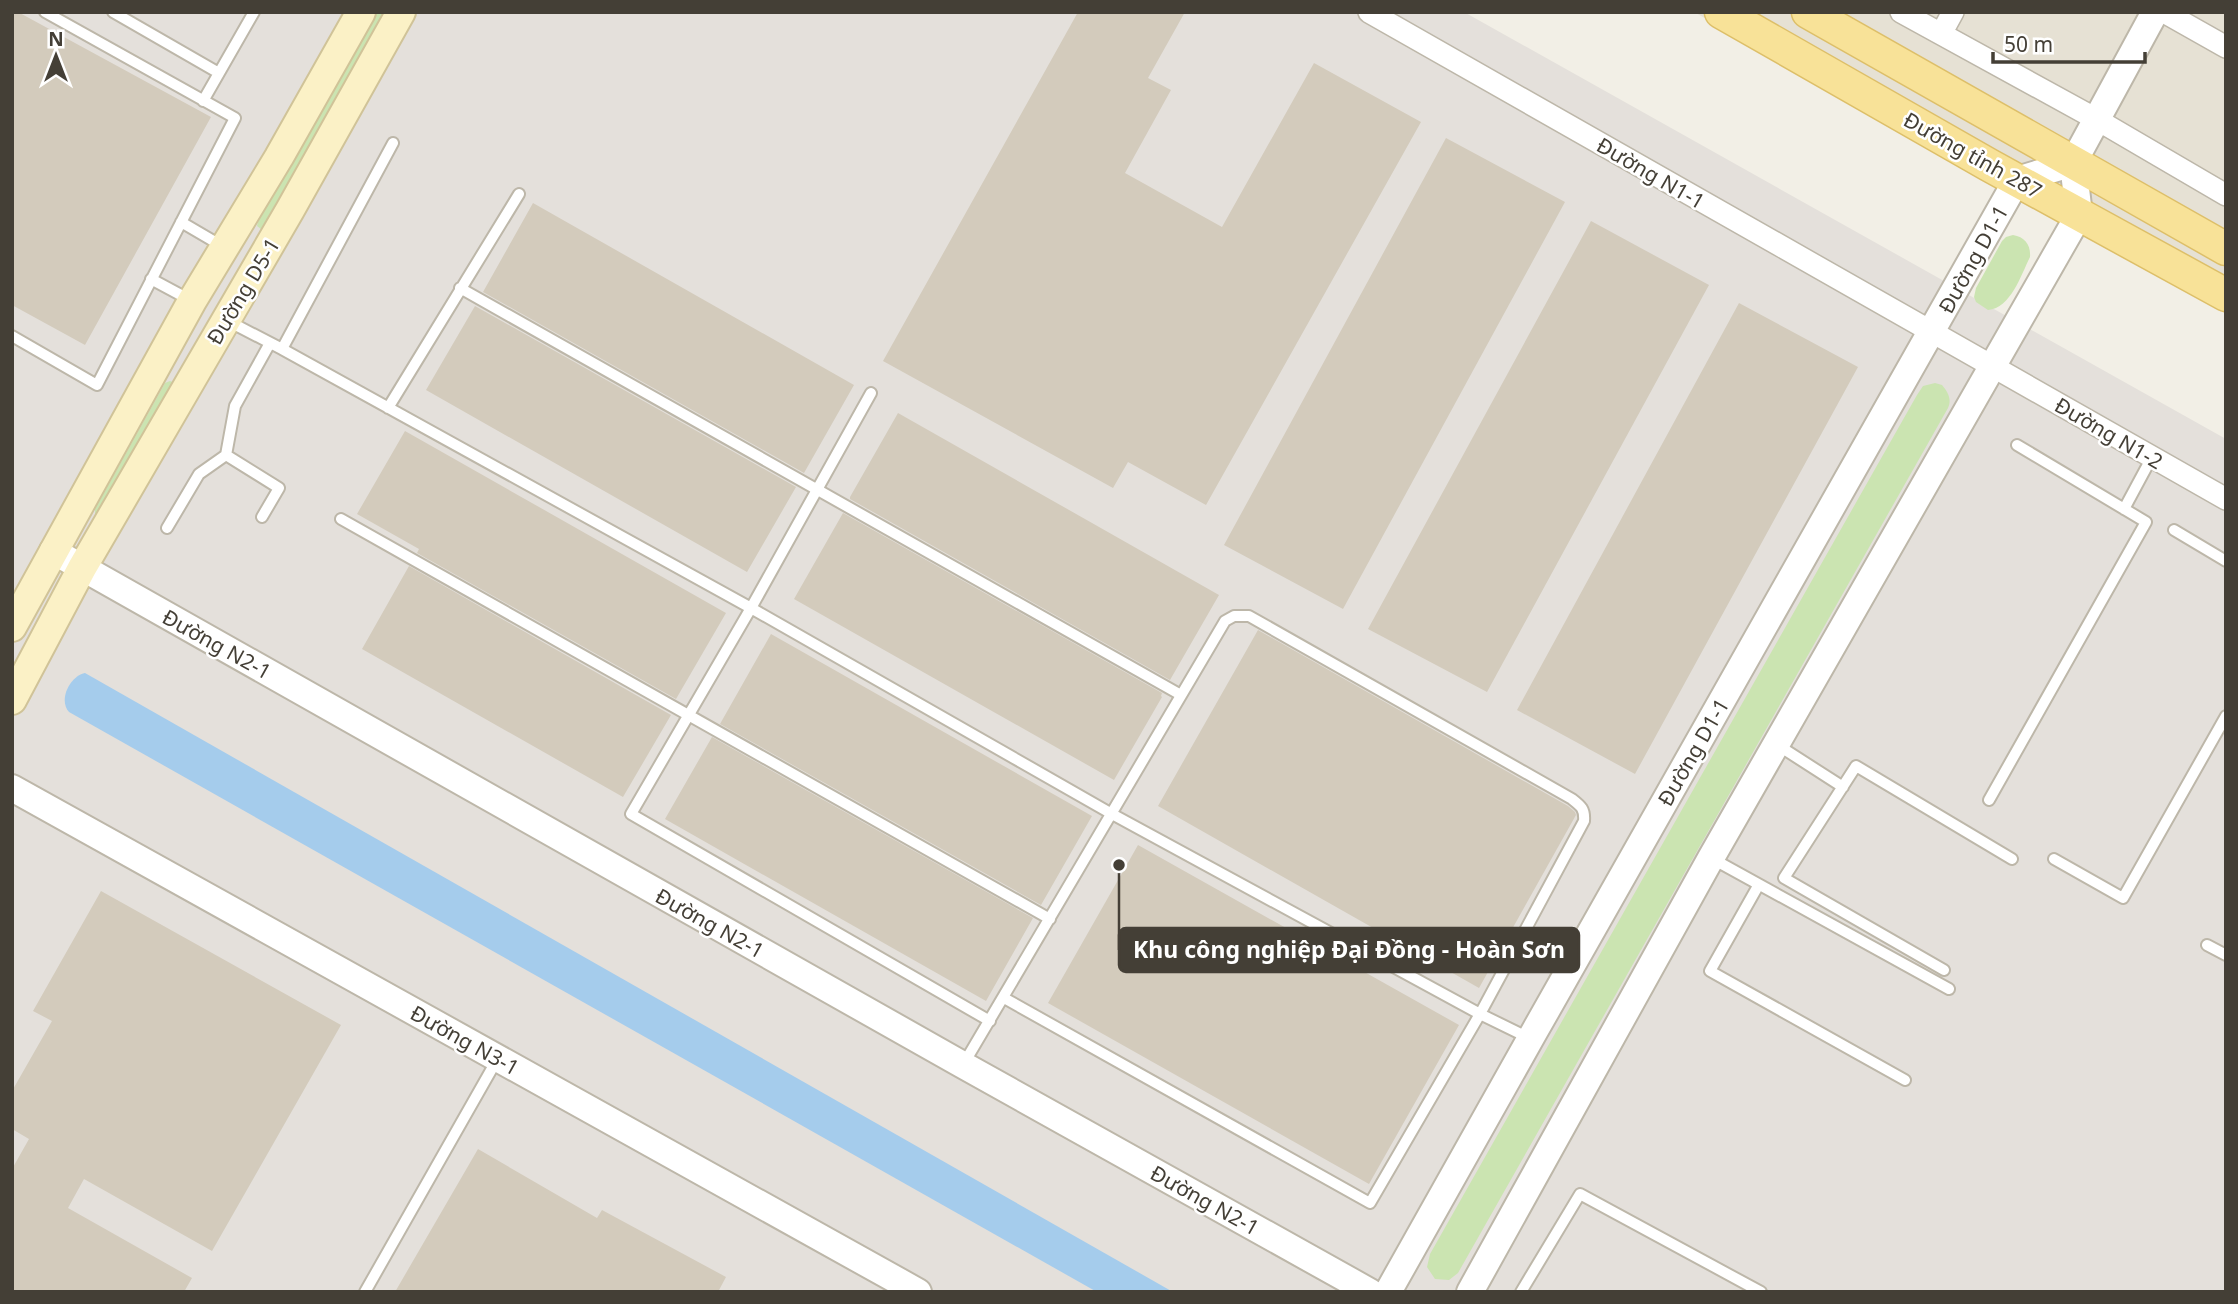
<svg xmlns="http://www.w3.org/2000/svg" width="2238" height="1304" viewBox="0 0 2238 1304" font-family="'Noto Sans',sans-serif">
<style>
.residential{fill:#e6e1d4}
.industrial{fill:#e4e0db}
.green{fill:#cbe4b1}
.water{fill:#a5ccec}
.building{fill:#d3cbbc}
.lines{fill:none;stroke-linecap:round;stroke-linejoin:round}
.service-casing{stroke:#bdb7a9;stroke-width:14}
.minor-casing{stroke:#bdb7a9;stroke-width:24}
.tertiary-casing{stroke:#bdb7a9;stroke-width:30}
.secondary-casing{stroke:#d0c398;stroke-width:32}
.primary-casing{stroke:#ddbf69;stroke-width:35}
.service{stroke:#fff;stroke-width:10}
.minor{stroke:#fff;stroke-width:21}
.tertiary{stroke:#fff;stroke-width:26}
.secondary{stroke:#fbf1c6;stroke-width:28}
.primary{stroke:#f8e298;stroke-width:32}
.labels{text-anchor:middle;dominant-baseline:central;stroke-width:5;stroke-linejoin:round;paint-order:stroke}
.street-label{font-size:21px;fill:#443f36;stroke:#fff}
.leader{fill:none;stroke:#443f36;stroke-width:2.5}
.callout-dot{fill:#443f36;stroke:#fff;stroke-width:2.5}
.callout{fill:#443f36;stroke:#443f36;stroke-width:2.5}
.callout-label{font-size:23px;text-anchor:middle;font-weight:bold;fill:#fff}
</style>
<rect width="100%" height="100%" fill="#f2efe6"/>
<path class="residential" d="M1694 12H2226V311L2124 254Z"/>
<path class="industrial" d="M12 12H1464L2226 439V1292H12Z"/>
<path class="green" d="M377 12H388L261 229 257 226 258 222Z
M2013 235C2025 237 2031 245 2030 257 2021 275 2011 308 1988 310L1976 302 1974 297 1976 288 2002 241 2006 237Z
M170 381 175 383 98 516 95 515V509L165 383Z
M1935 383 1942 385C1948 392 1952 399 1948 408L1458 1273 1449 1280 1435 1279 1427 1267 1430 1254 1917 395 1923 386Z"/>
<path class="water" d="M85 673 1173 1292H1097L69 712C58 700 70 676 85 673Z"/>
<path class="building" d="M12 12H18L211 117 85 345 12 305Z
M1078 12H1185L1148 78 1171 90 1125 173 1222 227 1314 63 1421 122 1206 505 1128 462 1113 488 883 361Z
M1446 138 1565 202 1343 609 1224 545Z
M533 203 854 385 804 473 483 292Z
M1591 221 1709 285 1487 692 1368 629Z
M1739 303 1858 367 1635 774 1517 710Z
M475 306 796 487 747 572 426 390Z
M898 413 1219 595 1170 680 850 499V497Z
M405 431 726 613 676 699 417 553 419 549 357 514Z
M843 513 1162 693 1161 696 1162 697 1114 780 794 599Z
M409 566 671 715 623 797 362 649Z
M1258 630 1568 806 1575 812 1576 815 1479 988 1158 806Z
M771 634 1092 816 1041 905 720 724Z
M712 737 1033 918 986 1001 665 819Z
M1138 845 1459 1025 1369 1184 1048 1003Z
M101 891 341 1025 212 1251 84 1179 68 1208 192 1278 184 1292H12V1169L29 1139 12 1129V1091L52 1021 33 1011Z
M478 1149 597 1218 602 1210 726 1277 718 1292H395Z"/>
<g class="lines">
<g class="service-casing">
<path id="service" d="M113 12 219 73
M203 101 254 12
M181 222 222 246
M151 279 192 301
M460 288 1181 695
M228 321 282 349 751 608 1112 814 1480 1014 1529 1038
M12 336 97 385 235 118 45 12
M282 349 393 143
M871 393 751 608 631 814 990 1021
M388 408 519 194
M226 455 279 488 262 517
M2124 509 2152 457
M341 519 1050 919
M167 528 199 474 226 455 235 406 270 343
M2174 530 2226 561
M1776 744 1843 787
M1989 800 2146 522 2017 445
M1711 858 1949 989
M2054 859 2123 898 2226 716
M1758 886 1710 971 1905 1080
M2207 945 2226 955
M1944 970 1784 878 1856 766 2012 859
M963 1065 1225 621 1234 616H1249L1572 799C1581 806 1585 809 1584 821L1480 1014 1370 1203 1004 998
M365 1292 498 1058
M1521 1292 1580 1194 1761 1292"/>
</g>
<g class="minor-casing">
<path id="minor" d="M1369 12 2226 499
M1901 12 2096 119 2226 195
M2164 12 2226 47
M1941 34 1953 12"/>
</g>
<g class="tertiary-casing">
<path id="tertiary" d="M2073 163 2155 12
M53 551 963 1065 1370 1292
M12 788 918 1292
M1388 1292C1437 1206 1484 1120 1533 1034 1694 750 1857 466 2017 180L2073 163
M1470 1292 1711 858 2079 215 2073 163"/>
</g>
<g class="secondary-casing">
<path id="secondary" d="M12 627 192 301 279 157 361 12
M12 700 82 568 290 210 401 12"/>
</g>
<g class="primary-casing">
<path id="primary" d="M1721 12 1989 165 2226 295
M1808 12 2226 249"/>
</g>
<use href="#service" class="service"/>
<use href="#minor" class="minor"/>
<use href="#tertiary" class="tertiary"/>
<use href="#secondary" class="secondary"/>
<use href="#primary" class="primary"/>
</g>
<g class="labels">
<g class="street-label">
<text transform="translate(1973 155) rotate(29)">Đường tỉnh 287</text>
<text transform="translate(1651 173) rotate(30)">Đường N1-1</text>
<text transform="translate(1973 259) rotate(-61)">Đường D1-1</text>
<text transform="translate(243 291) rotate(-59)">Đường D5-1</text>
<text transform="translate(2109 433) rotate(30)">Đường N1-2</text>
<text transform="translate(217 644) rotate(29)">Đường N2-1</text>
<text transform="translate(1693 752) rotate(-60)">Đường D1-1</text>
<text transform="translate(710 923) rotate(29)">Đường N2-1</text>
<text transform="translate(465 1040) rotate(29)">Đường N3-1</text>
<text transform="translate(1205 1200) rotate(29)">Đường N2-1</text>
</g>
</g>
<path class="leader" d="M1119 865L1119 950"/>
<circle class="callout-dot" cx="1119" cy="865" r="7"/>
<rect class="callout" x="1119" y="928" width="460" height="44" rx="7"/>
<g class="callout-label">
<text x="1349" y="958">Khu công nghiệp Đại Đồng - Hoàn Sơn</text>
</g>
<rect width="2238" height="1304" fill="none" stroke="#443f36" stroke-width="28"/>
<g transform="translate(56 56)" stroke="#ffffff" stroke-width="5" paint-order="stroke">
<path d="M0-5L12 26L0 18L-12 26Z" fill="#443f36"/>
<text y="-10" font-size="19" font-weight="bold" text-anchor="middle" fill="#443f36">N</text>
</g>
<path d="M1993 52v10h152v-10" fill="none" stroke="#443f36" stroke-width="3.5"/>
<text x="2004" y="52" font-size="21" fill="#443f36" stroke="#ffffff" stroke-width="5" paint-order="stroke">50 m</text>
</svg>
